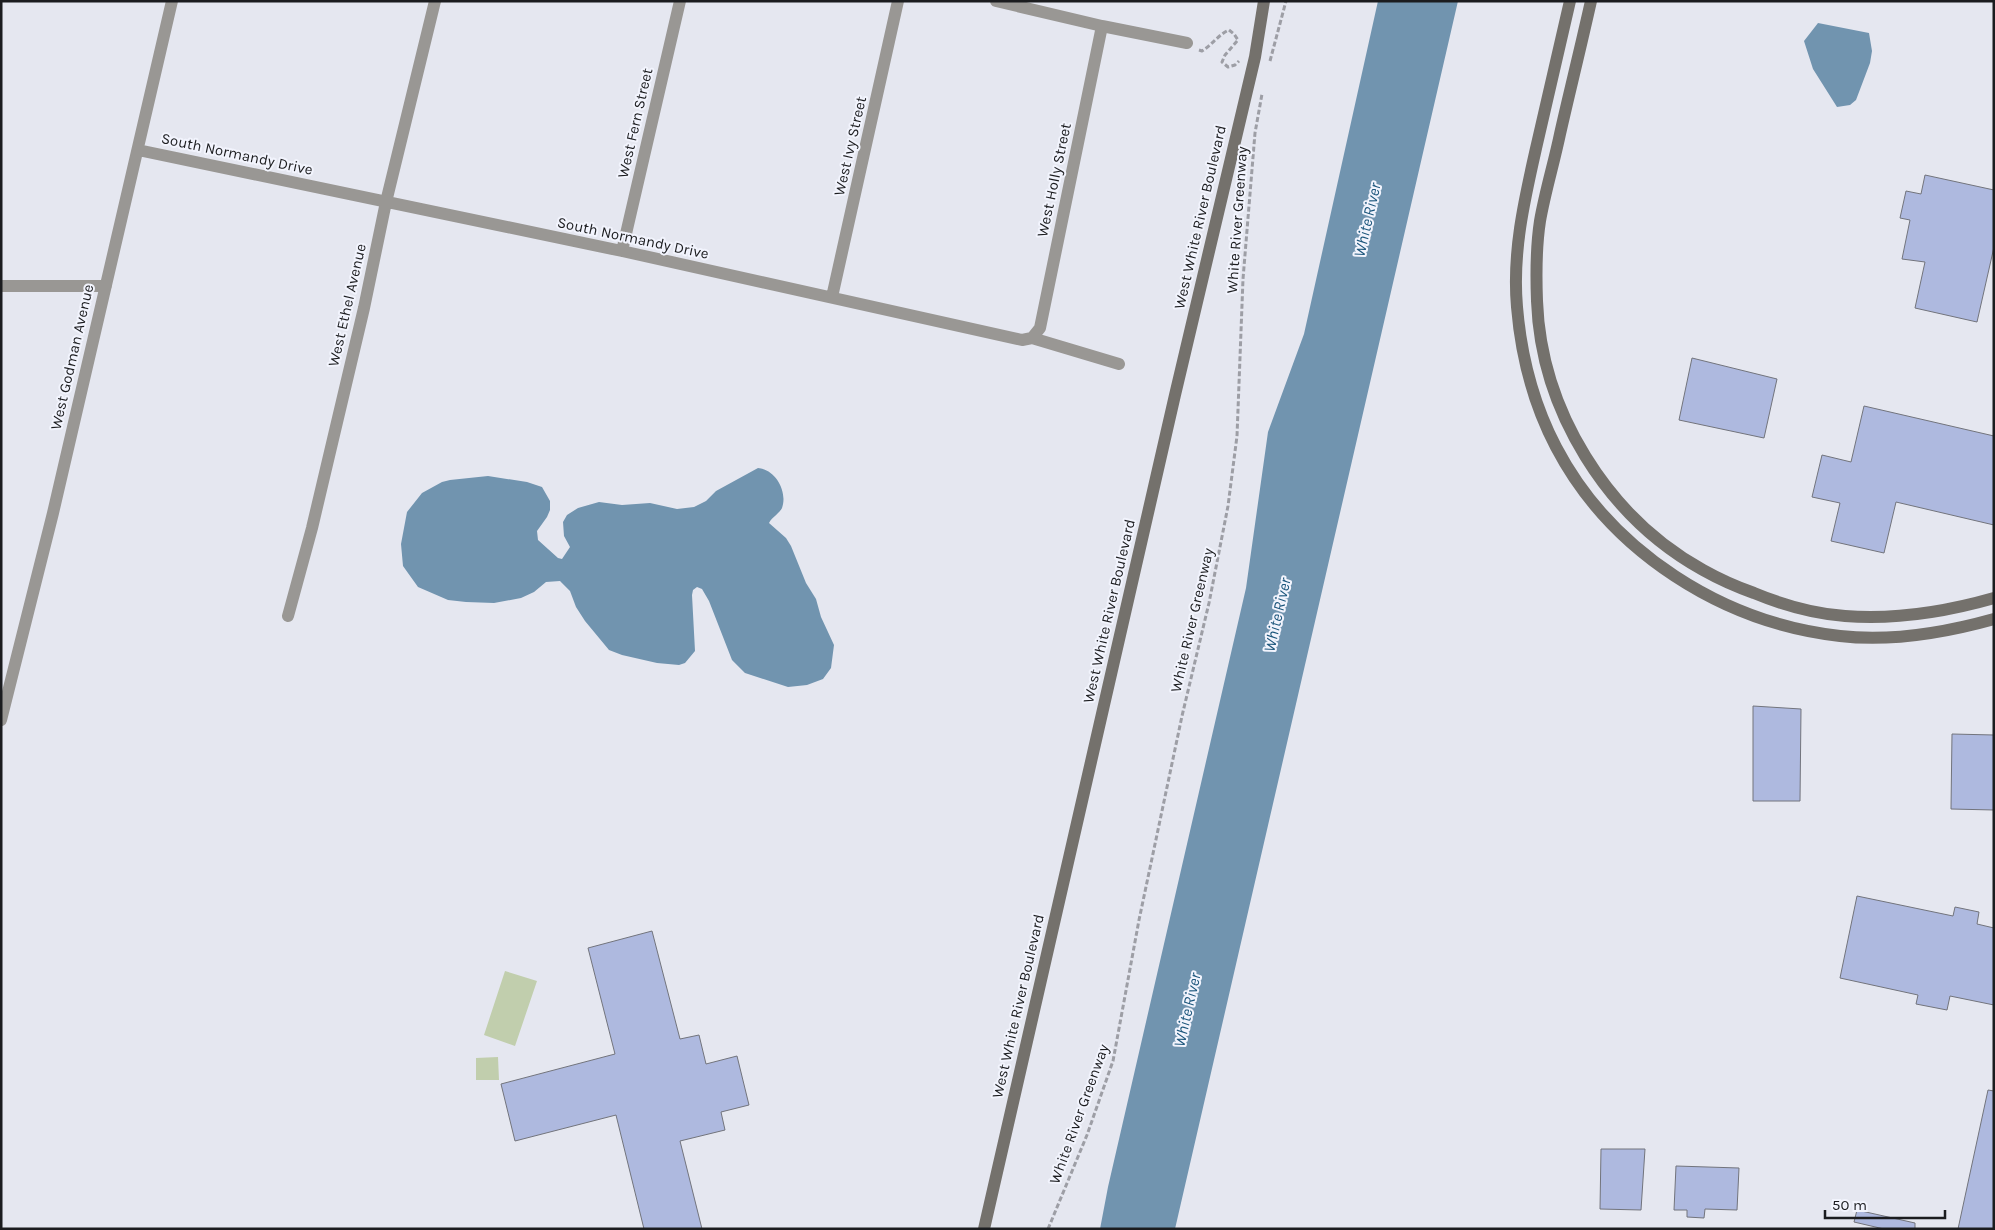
<svg xmlns="http://www.w3.org/2000/svg" width="1995" height="1230" viewBox="0 0 1995 1230" font-family="Karla,sans-serif">
<style>
.green{fill:#c1cead}
.water{fill:#7194af}
.building{fill:#aeb9df;stroke:#72747c}
.lines{fill:none;stroke-linecap:round;stroke-linejoin:round}
.path{stroke:#9d9ea5;stroke-width:3;stroke-dasharray:5 2.5;stroke-linecap:butt}
.street{stroke:#999794;stroke-width:12}
.secondary{stroke:#74716c;stroke-width:12}
.labels{text-anchor:middle;dominant-baseline:central;stroke-width:4;stroke-linejoin:round;paint-order:stroke}
.street-label{font-size:15px;fill:#1b1c1f;stroke:#f2f4fd}
.water-label{font-size:16px;font-style:italic;fill:#1c567c;stroke:#f2f4fd}
</style>
<rect width="100%" height="100%" fill="#e5e7f0"/>
<path class="green" d="M505 971 537 981 515 1046 484 1035Z
M498 1057 499 1080H476V1058Z"/>
<path class="water" d="M1378 1H1458L1175 1229H1100L1108 1187 1246 588 1268 432 1304 334Z
M1818 23 1869 33 1872 51 1870 63 1856 100 1850 105 1837 107 1813 69 1804 41Z
M758 468C775 469 788 491 782 508 780 513 772 517 769 523L786 538 791 546 806 583 816 599 821 617 834 645 831 668 823 679 807 685 788 687 745 673 732 660 709 601 702 589 697 587 693 590 692 595 695 651 685 663 679 665 657 663 622 655 609 650 585 621 576 607 570 591 560 581 546 582 534 592 521 598 494 603 466 602 448 600 418 587 403 566 401 544 407 512 422 493 442 482 450 480 488 476 527 482 542 487 550 501V510L547 517 537 531 538 540 558 558 562 559 570 547 564 536 563 522 567 515 578 508 599 502 622 505 650 503 677 509 694 507 706 501 716 491Z"/>
<path class="building" d="M1925 175 1994 190V247L1977 322 1915 308 1925 262 1902 259 1910 220 1900 218 1906 191 1921 194Z
M1692 358 1777 379 1764 438 1679 420Z
M1864 406 1994 436V525L1896 502 1884 553 1831 541 1840 503 1812 497 1822 455 1851 462Z
M1753 706 1801 709 1800 801H1753Z
M1952 734 1994 735V810L1951 809Z
M1857 896 1953 916 1955 907 1979 912 1977 924 1994 928V1005L1950 996 1947 1010 1916 1004 1918 995 1840 978Z
M652 931 680 1039 699 1035 706 1064 737 1056 749 1105 721 1112 725 1130 680 1141 702 1229H644L616 1115 515 1141 501 1084 615 1054 588 948Z
M1988 1090 1994 1091V1229H1958Z
M1601 1149H1645L1641 1210 1600 1209Z
M1676 1166 1739 1168 1737 1210 1705 1209 1704 1218 1687 1217V1210H1674Z
M1857 1210 1915 1223V1229H1884L1854 1222Z"/>
<g class="lines">
<path class="path" d="M1199 50 1202 51C1212 45 1219 34 1229 30L1234 34 1238 40 1225 55 1222 62 1228 67 1235 65 1239 61
M1270 61 1286 1
M1048 1229 1087 1135 1113 1061 1139 920 1182 716 1209 603 1228 506 1237 436 1243 279 1255 133 1262 94"/>
<path class="street" d="M996 1 1102 26 1187 43
M138 150 622 251 1022 340 1032 338 1119 364
M622 251 680 1
M1 286H106
M832 297 898 1
M1032 338 1040 328 1102 26
M288 616 312 528 364 308 386 202 435 1
M1 720 53 513 172 1"/>
<path class="secondary" d="M1570 1C1559 49 1548 96 1537 144 1525 197 1512 251 1517 307 1521 355 1533 403 1556 447 1611 552 1723 623 1840 636 1892 642 1944 633 1994 619
M1591 1C1581 46 1570 90 1560 134 1554 163 1545 192 1540 221 1536 247 1536 275 1537 301 1541 410 1607 517 1703 570 1719 579 1737 587 1754 593 1783 605 1814 614 1845 616 1896 620 1945 612 1994 598
M984 1229 1175 395 1255 57 1264 1"/>
</g>
<g class="labels">
<g class="street-label">
<text transform="translate(635 123) rotate(-77)">West Fern Street</text>
<text transform="translate(850 146) rotate(-77)">West Ivy Street</text>
<text transform="translate(237 154) rotate(12)">South Normandy Drive</text>
<text transform="translate(1054 180) rotate(-78)">West Holly Street</text>
<text transform="translate(1200 217) rotate(-77)">West White River Boulevard</text>
<text transform="translate(1237 220) rotate(-86)">White River Greenway</text>
<text transform="translate(633 238) rotate(12)">South Normandy Drive</text>
<text transform="translate(347 305) rotate(-77)">West Ethel Avenue</text>
<text transform="translate(72 357) rotate(-77)">West Godman Avenue</text>
<text transform="translate(1109 611) rotate(-77)">West White River Boulevard</text>
<text transform="translate(1192 620) rotate(-77)">White River Greenway</text>
<text transform="translate(1018 1006) rotate(-77)">West White River Boulevard</text>
<text transform="translate(1079 1114) rotate(-70)">White River Greenway</text>
</g>
<g class="water-label">
<text transform="translate(1367 220) rotate(-77)">White River</text>
<text transform="translate(1277 615) rotate(-77)">White River</text>
<text transform="translate(1187 1010) rotate(-77)">White River</text>
</g>
</g>
<rect width="1995" height="1230" fill="none" stroke="#1b1c1f" stroke-width="5"/>
<path d="M1825 1210v8h120v-8" fill="none" stroke="#1b1c1f" stroke-width="2.5"/>
<text x="1832" y="1210" font-size="15" fill="#1b1c1f" stroke="#f2f4fd" stroke-width="4" paint-order="stroke">50 m</text>
</svg>
